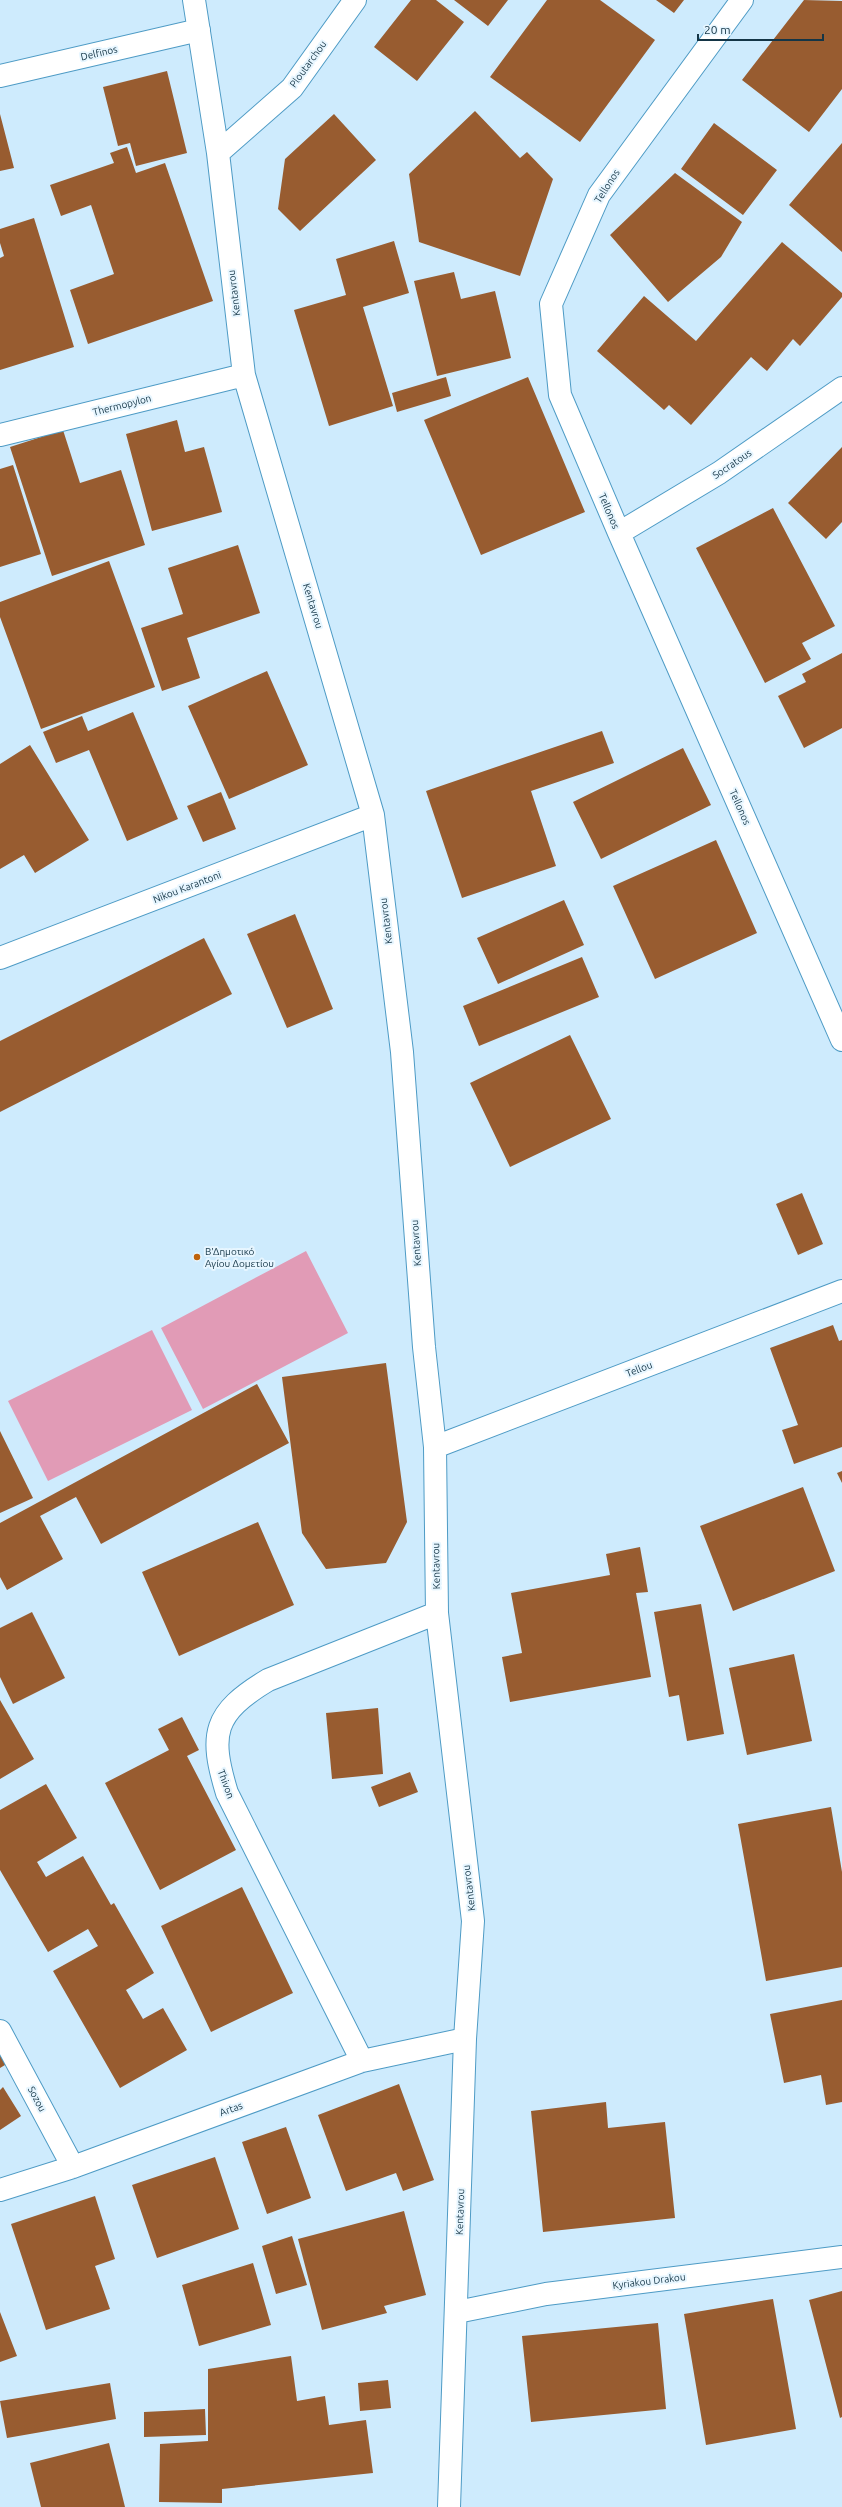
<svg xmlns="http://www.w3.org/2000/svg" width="842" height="2507" viewBox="0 0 842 2507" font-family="Ubuntu,sans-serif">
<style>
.green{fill:#e19bb6}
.building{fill:#985c30}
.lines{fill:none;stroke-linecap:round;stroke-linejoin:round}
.minor-casing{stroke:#4e9bc5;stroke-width:24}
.minor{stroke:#fff;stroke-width:22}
.poi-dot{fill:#be620b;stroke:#e7f6ff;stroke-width:1.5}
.labels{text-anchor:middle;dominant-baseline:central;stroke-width:4;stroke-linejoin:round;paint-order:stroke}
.street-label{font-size:10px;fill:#143546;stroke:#e7f6ff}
.poi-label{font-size:10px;fill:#143546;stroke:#e7f6ff;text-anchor:start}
</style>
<rect width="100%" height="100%" fill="#ceebfd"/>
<path class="green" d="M306 1251 348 1333 203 1409 161 1328Z
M152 1330 192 1410 48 1481 8 1401Z"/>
<path class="building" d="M411 0H436L464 22 417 81 374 47Z
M454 0H508L488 26Z
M547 0H600L655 40 580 142 490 77Z
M656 0H684L674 13Z
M804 0 842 1V89L809 132 742 80Z
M167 71 187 153 136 166 130 143 118 146 103 87Z
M475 111 520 158 527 152 553 179 520 276 419 242 409 174Z
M0 114 14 168 0 171Z
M334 114 376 160 300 231 278 209 285 159Z
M714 123 777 170 743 215 681 169Z
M842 143V252L789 205Z
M127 147 136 173 165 163 213 301 88 344 70 290 114 274 91 205 61 216 50 185 114 163 110 153Z
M675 173 742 222 721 257 668 302 610 235Z
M34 218 74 347 0 370V258L4 256 0 243V229Z
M394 241 409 293 363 307 393 406 329 426 294 310 346 295 336 259Z
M782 242 842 293V297L800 346 793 339 767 371 751 357 691 425 669 405 664 410 597 351 644 296 696 341Z
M454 272 461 299 495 291 511 358 437 376 414 281Z
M446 377 451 396 397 412 392 393Z
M528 377 585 512 481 555 424 420Z
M177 420 185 452 204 447 222 512 152 531 126 434Z
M63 430 80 483 121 470 145 545 52 576 10 447Z
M842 447V522L826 539 788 503Z
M13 465 41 554 0 567V469Z
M773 508 835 626 802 643 811 659 765 683 696 548Z
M238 545 260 613 187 638 200 678 162 691 141 628 183 614 168 568Z
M109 561 155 687 41 729 0 617V602Z
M842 653V728L804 748 778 696 806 682 802 674Z
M267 671 308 765 229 799 188 706Z
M133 712 178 819 127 841 89 750 56 763 43 732 82 716 88 731Z
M602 731 614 763 531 791 556 866 462 898 426 791Z
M30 745 89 840 35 873 24 855 0 869V764Z
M683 748 711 805 601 859 573 802Z
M221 792 236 829 203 842 187 806Z
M716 840 757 933 655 979 613 886Z
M564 900 584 945 498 984 477 938Z
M295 914 333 1009 287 1028 247 934Z
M204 938 232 994 0 1112V1041Z
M582 957 599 997 479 1046 463 1006Z
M570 1035 611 1119 510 1167 470 1083Z
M802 1193 823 1244 798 1255 776 1204Z
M833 1325 839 1341 842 1340V1447L794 1464 782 1430 798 1425 770 1348Z
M386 1363 407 1522 386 1563 326 1569 302 1533 282 1377Z
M257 1384 289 1443 101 1544 76 1497 40 1516 63 1559 7 1590 0 1577V1523Z
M0 1431 33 1498 0 1513Z
M842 1471V1483L837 1473Z
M803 1487 835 1571 733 1611 700 1526Z
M258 1522 294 1605 179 1656 142 1572Z
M640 1547 648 1592 636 1593 651 1677 510 1702 502 1657 522 1653 511 1593 610 1575 606 1554Z
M701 1604 724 1734 687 1741 679 1695 669 1697 654 1612Z
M32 1612 65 1678 13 1704 0 1677V1628Z
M794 1654 812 1741 747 1755 729 1668Z
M0 1700 34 1759 0 1779Z
M378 1708 383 1774 332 1779 326 1713Z
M182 1717 199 1750 187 1756 236 1850 160 1890 105 1783 169 1750 158 1729Z
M410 1772 418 1792 379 1807 371 1787Z
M46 1784 77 1838 37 1862 46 1877 83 1856 111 1905 114 1903 154 1973 126 1990 143 2019 163 2008 187 2050 120 2088 53 1971 98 1946 88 1929 48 1952 0 1870V1810Z
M831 1807 842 1872V1967L766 1981 738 1824Z
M242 1887 293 1993 211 2032 161 1926Z
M842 2000V2102L826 2105 821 2075 784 2083 770 2014Z
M0 2045 10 2062 0 2068Z
M399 2084 434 2180 403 2191 396 2173 346 2191 318 2115Z
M3 2087 21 2116 0 2130V2090Z
M606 2102 608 2128 665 2122 675 2218 543 2232 531 2111Z
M286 2127 311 2198 267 2214 242 2142Z
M215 2157 239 2229 157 2258 132 2185Z
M95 2196 115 2259 95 2266 110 2309 46 2330 11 2224Z
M404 2211 426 2295 384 2306 387 2313 322 2330 298 2239Z
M292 2236 307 2285 276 2294 262 2246Z
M253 2263 271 2325 199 2346 182 2285Z
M842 2291V2417L840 2418 809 2300Z
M773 2299 796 2429 706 2445 684 2314Z
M0 2312 17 2356 0 2362Z
M658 2323 666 2409 531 2422 522 2336Z
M291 2356 297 2401 325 2396 329 2425 366 2420 373 2473 222 2489V2503L159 2502 160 2444 208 2441V2369Z
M388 2380 391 2408 360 2411 358 2383Z
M110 2383 116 2419 7 2438 0 2401Z
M205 2409 206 2435 144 2437V2412Z
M109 2443 125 2507H41L30 2463Z"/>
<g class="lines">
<g class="minor-casing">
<path id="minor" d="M194 0 218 153 244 375 373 815 402 1052 424 1347 435 1447 437 1613 473 1921 465 2039 449 2507
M742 0 599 195 551 304 560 395 619 533 842 1040
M0 76 199 30
M218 153 292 88 355 0
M0 435 244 375
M619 533 719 473 842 388
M0 958 373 815
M435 1447 842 1291
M0 2031 73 2167
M362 2061 227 1793C209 1734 213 1713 268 1680L437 1613
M0 2190 73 2167 362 2061 465 2039
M457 2312 546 2294 842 2257"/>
</g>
<use href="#minor" class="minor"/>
</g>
<circle class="poi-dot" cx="197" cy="1257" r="4"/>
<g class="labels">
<g class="street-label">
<text transform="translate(99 53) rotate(-13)">Delfinos</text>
<text transform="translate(308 64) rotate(-54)">Ploutarchou</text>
<text transform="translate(607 186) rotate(-57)">Tellonos</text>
<text transform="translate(234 293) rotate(-97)">Kentavrou</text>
<text transform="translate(122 405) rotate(-14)">Thermopylon</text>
<text transform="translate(732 464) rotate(-34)">Socratous</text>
<text transform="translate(609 511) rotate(67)">Tellonos</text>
<text transform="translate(313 606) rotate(73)">Kentavrou</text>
<text transform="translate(740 807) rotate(66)">Tellonos</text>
<text transform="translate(187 887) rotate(-21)">Nikou Karantoni</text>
<text transform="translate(386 921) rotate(-97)">Kentavrou</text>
<text transform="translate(416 1243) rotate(-94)">Kentavrou</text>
<text transform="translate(639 1369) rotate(-21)">Tellou</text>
<text transform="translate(436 1566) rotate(-91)">Kentavrou</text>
<text transform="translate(226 1784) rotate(70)">Thivon</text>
<text transform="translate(469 1888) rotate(-97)">Kentavrou</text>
<text transform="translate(37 2099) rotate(62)">Sozou</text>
<text transform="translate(231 2109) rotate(-20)">Artas</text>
<text transform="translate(460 2212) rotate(-88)">Kentavrou</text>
<text transform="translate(649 2281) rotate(-7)">Kyriakou Drakou</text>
</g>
<g class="poi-label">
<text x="205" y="1251">Β'Δημοτικό<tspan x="205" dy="12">Αγίου Δομετίου</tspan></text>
</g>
</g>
<path d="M698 34v6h125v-6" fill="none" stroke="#143546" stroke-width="2"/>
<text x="704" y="34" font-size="12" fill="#143546" stroke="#e7f6ff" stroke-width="3" paint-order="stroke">20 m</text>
</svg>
